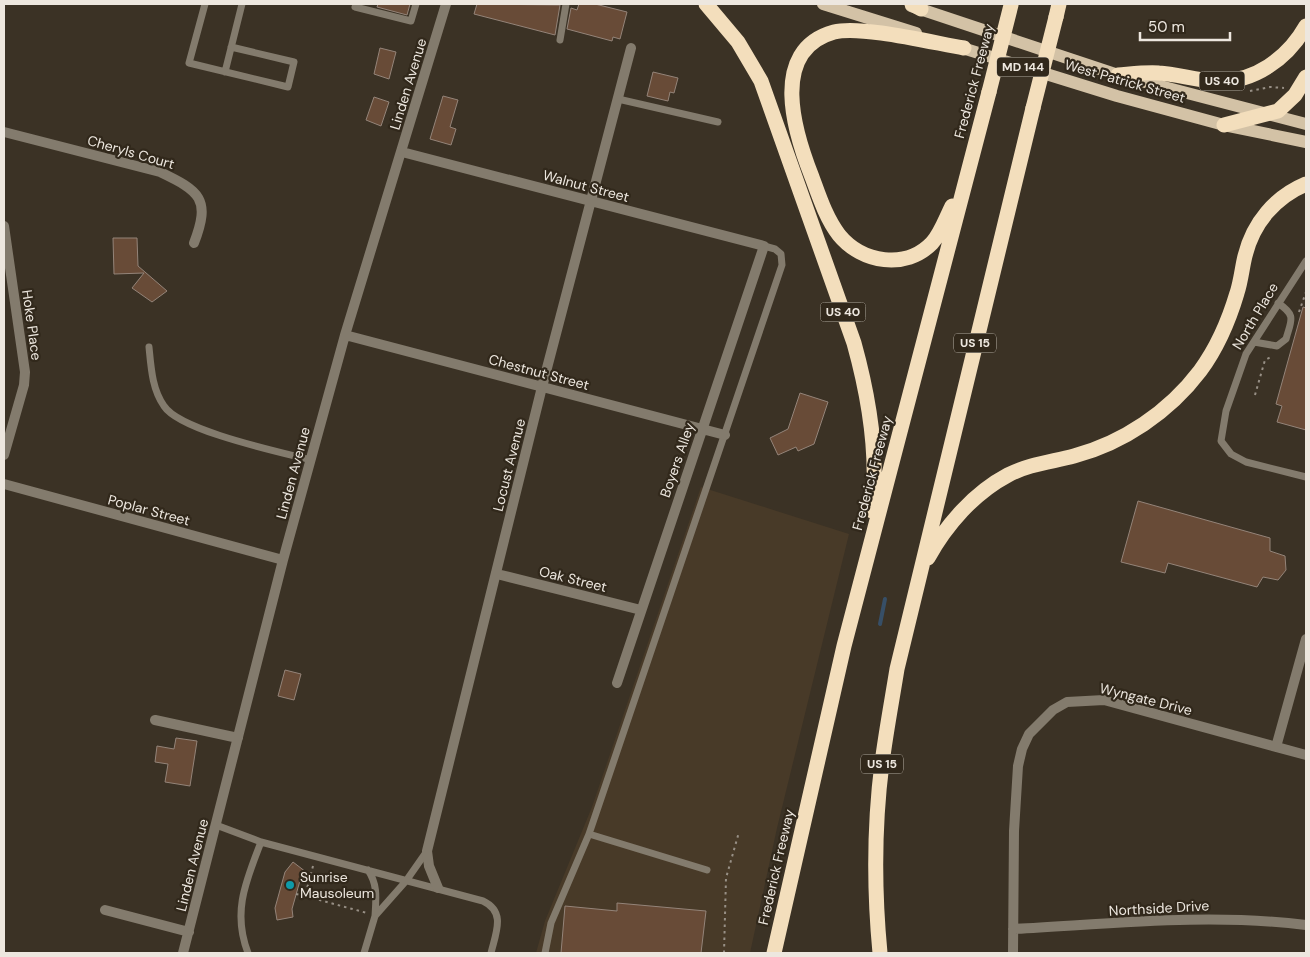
<svg xmlns="http://www.w3.org/2000/svg" width="1310" height="957" viewBox="0 0 1310 957" font-family="'DM Sans',sans-serif">
<style>
.built{fill:#483a28}
.lines{fill:none;stroke-linecap:round;stroke-linejoin:round}
.stream{stroke:#374f67;stroke-width:4}
.building{fill:#684b37;stroke:#948479}
.path{stroke:#989086;stroke-width:2;stroke-dasharray:2.5 4;stroke-linecap:butt}
.service{stroke:#837b6d;stroke-width:7}
.minor{stroke:#837b6d;stroke-width:10}
.primary{stroke:#d3c2a6;stroke-width:12}
.motorway{stroke:#f3debc;stroke-width:15}
.motorway-bridge{stroke:#f3debc;stroke-width:15}
.culture-dot{fill:#0f9aa8;stroke:#31281b;stroke-width:2}
.labels{text-anchor:middle;dominant-baseline:central;stroke-width:4.5;stroke-linejoin:round;paint-order:stroke}
.shield{fill:#31281b;stroke:#b5aea4;stroke-width:1}
.shield-label{font-size:12px;font-weight:bold;fill:#ede7df}
.street-label{font-size:14px;fill:#ede7df;stroke:#31281b}
.poi-label{font-size:14px;fill:#ede7df;stroke:#31281b;text-anchor:start}
</style>
<rect width="100%" height="100%" fill="#3b3225"/>
<path class="built" d="M701 487 849 534 777 828 750 953H536L545 921 592 807Z"/>
<g class="lines">
<path class="stream" d="M880 624 885 599"/>
</g>
<path class="building" d="M378 4H410L407 15 377 7Z
M477 4 560 5 555 35 474 14Z
M579 4H595L627 12 620 39 613 37 612 41 567 29 571 8 577 10Z
M380 48 396 52 389 79 374 74Z
M653 72 678 78 674 93 670 92 668 101 647 96Z
M443 96 458 100 450 127 456 129 451 145 430 139Z
M374 97 389 102 381 126 366 120Z
M113 238H137L138 266 167 291 152 302 132 288 144 273 114 274Z
M1303 307 1306 308V430L1277 422 1282 406 1276 404Z
M800 393 828 402 814 444 798 451 796 447 778 455 770 438 788 429Z
M1138 501 1270 538V551L1285 556 1286 570 1278 580 1263 577 1257 587 1168 563 1165 573 1121 562Z
M285 670 301 674 294 700 278 696Z
M176 738 197 741 190 786 165 782 168 764 155 762 157 746 174 749Z
M293 862 306 872 301 877 292 909 293 917 277 920 275 908 285 872Z
M617 903 706 911 701 953H561L565 906 617 911Z"/>
<g class="lines">
<path class="path" d="M1250 91 1270 87 1284 88
M1299 312 1306 292
M1255 395 1265 360 1273 356
M313 866 305 896 367 913
M296 894 305 896
M724 953 726 878 739 832"/>
<path class="service" d="M205 4 189 63 288 87 294 62 231 47
M356 4 355 7 411 21 416 4
M560 40 566 4
M225 72 242 4
M618 99 718 122
M1306 261 1246 354 1226 411 1221 441 1231 454 1246 462 1306 477
M1254 342 1277 346 1286 339C1291 320 1297 316 1278 303
M149 347C151 367 152 389 164 406 180 431 280 452 311 460
M216 825 261 842 483 901C506 912 496 932 491 953
M589 834 707 870
M368 870C378 885 376 898 375 916
M248 953C232 912 246 881 261 842
M364 953 375 916 406 881 427 851
M545 953 551 923 589 834 782 265 781 254 775 249 764 246"/>
<path class="minor" d="M4 132 160 172C200 191 211 199 194 243
M402 152 764 246 617 683
M4 226 25 372 24 385 4 455
M345 335 725 435
M4 484 283 560
M497 574 641 610
M155 720 238 738
M1276 747 1306 639
M438 888 429 866 427 851 542 387 631 48
M105 910 189 932
M1013 929C1110 924 1209 913 1306 925
M183 953 283 560 345 335 446 4
M1013 953 1014 831 1018 766 1022 749 1029 734 1053 710 1067 702 1104 700 1306 755"/>
<path class="primary" d="M823 4 916 33
M911 6 1118 75 1306 124
M956 46 1117 96 1224 125 1306 142"/>
<path class="motorway" d="M706 4 738 42 761 81 854 343C869 397 879 455 872 511
M912 4 921 9
M1056 17 1059 4
M1118 75C1131 74 1146 72 1159 73 1178 74 1197 81 1216 81 1254 83 1288 58 1306 26
M1224 125 1278 111 1295 95 1306 77
M952 206C946 218 941 233 932 243 906 270 862 263 839 235 826 218 819 196 812 177 795 134 768 50 834 32 861 25 934 43 964 48
M928 558C946 525 974 493 1008 475 1029 464 1051 462 1074 456 1123 443 1169 412 1200 371 1217 348 1229 320 1237 293 1241 281 1242 268 1245 256 1253 223 1275 197 1306 184
M774 953 844 646 989 92
M880 953C874 890 874 826 882 763 886 732 892 700 897 669L1033 108"/>
<path class="motorway-bridge" d="M989 92 1011 5
M1033 108 1056 17"/>
</g>
<circle class="culture-dot" cx="290" cy="885" r="5"/>
<g class="labels">
<g class="shield">
<rect x="997" y="57.5" width="52" height="19" rx="4"/>
<rect x="1199.5" y="71.5" width="45" height="19" rx="4"/>
<rect x="820.5" y="302.5" width="45" height="19" rx="4"/>
<rect x="954" y="333.5" width="42" height="19" rx="4"/>
<rect x="861" y="754.5" width="42" height="19" rx="4"/>
</g>
<g class="shield-label">
<text x="1023" y="67">MD 144</text>
<text x="1222" y="81">US 40</text>
<text x="843" y="312">US 40</text>
<text x="975" y="343">US 15</text>
<text x="882" y="764">US 15</text>
</g>
<g class="street-label">
<text transform="translate(974 81) rotate(-75)">Frederick Freeway</text>
<text transform="translate(1125 81) rotate(16)">West Patrick Street</text>
<text transform="translate(408 84) rotate(-73)">Linden Avenue</text>
<text transform="translate(131 152) rotate(16)">Cheryls Court</text>
<text transform="translate(586 186) rotate(15)">Walnut Street</text>
<text transform="translate(1255 316) rotate(-59)">North Place</text>
<text transform="translate(32 325) rotate(82)">Hoke Place</text>
<text transform="translate(539 372) rotate(15)">Chestnut Street</text>
<text transform="translate(677 460) rotate(-71)">Boyers Alley</text>
<text transform="translate(509 465) rotate(-76)">Locust Avenue</text>
<text transform="translate(293 473) rotate(-75)">Linden Avenue</text>
<text transform="translate(872 473) rotate(-75)">Frederick Freeway</text>
<text transform="translate(149 510) rotate(15)">Poplar Street</text>
<text transform="translate(573 579) rotate(14)">Oak Street</text>
<text transform="translate(1146 699) rotate(14)">Wyngate Drive</text>
<text transform="translate(192 865) rotate(-76)">Linden Avenue</text>
<text transform="translate(776 867) rotate(-77)">Frederick Freeway</text>
<text transform="translate(1159 908) rotate(-3)">Northside Drive</text>
</g>
<g class="poi-label">
<text x="300" y="877">Sunrise<tspan x="300" dy="16">Mausoleum</tspan></text>
</g>
</g>
<rect width="1310" height="957" fill="none" stroke="#ede7df" stroke-width="10"/>
<path d="M1140 32v8h90v-8" fill="none" stroke="#ede7df" stroke-width="2.5"/>
<text x="1148" y="32" font-size="15" fill="#ede7df" stroke="#31281b" stroke-width="4" paint-order="stroke">50 m</text>
</svg>
